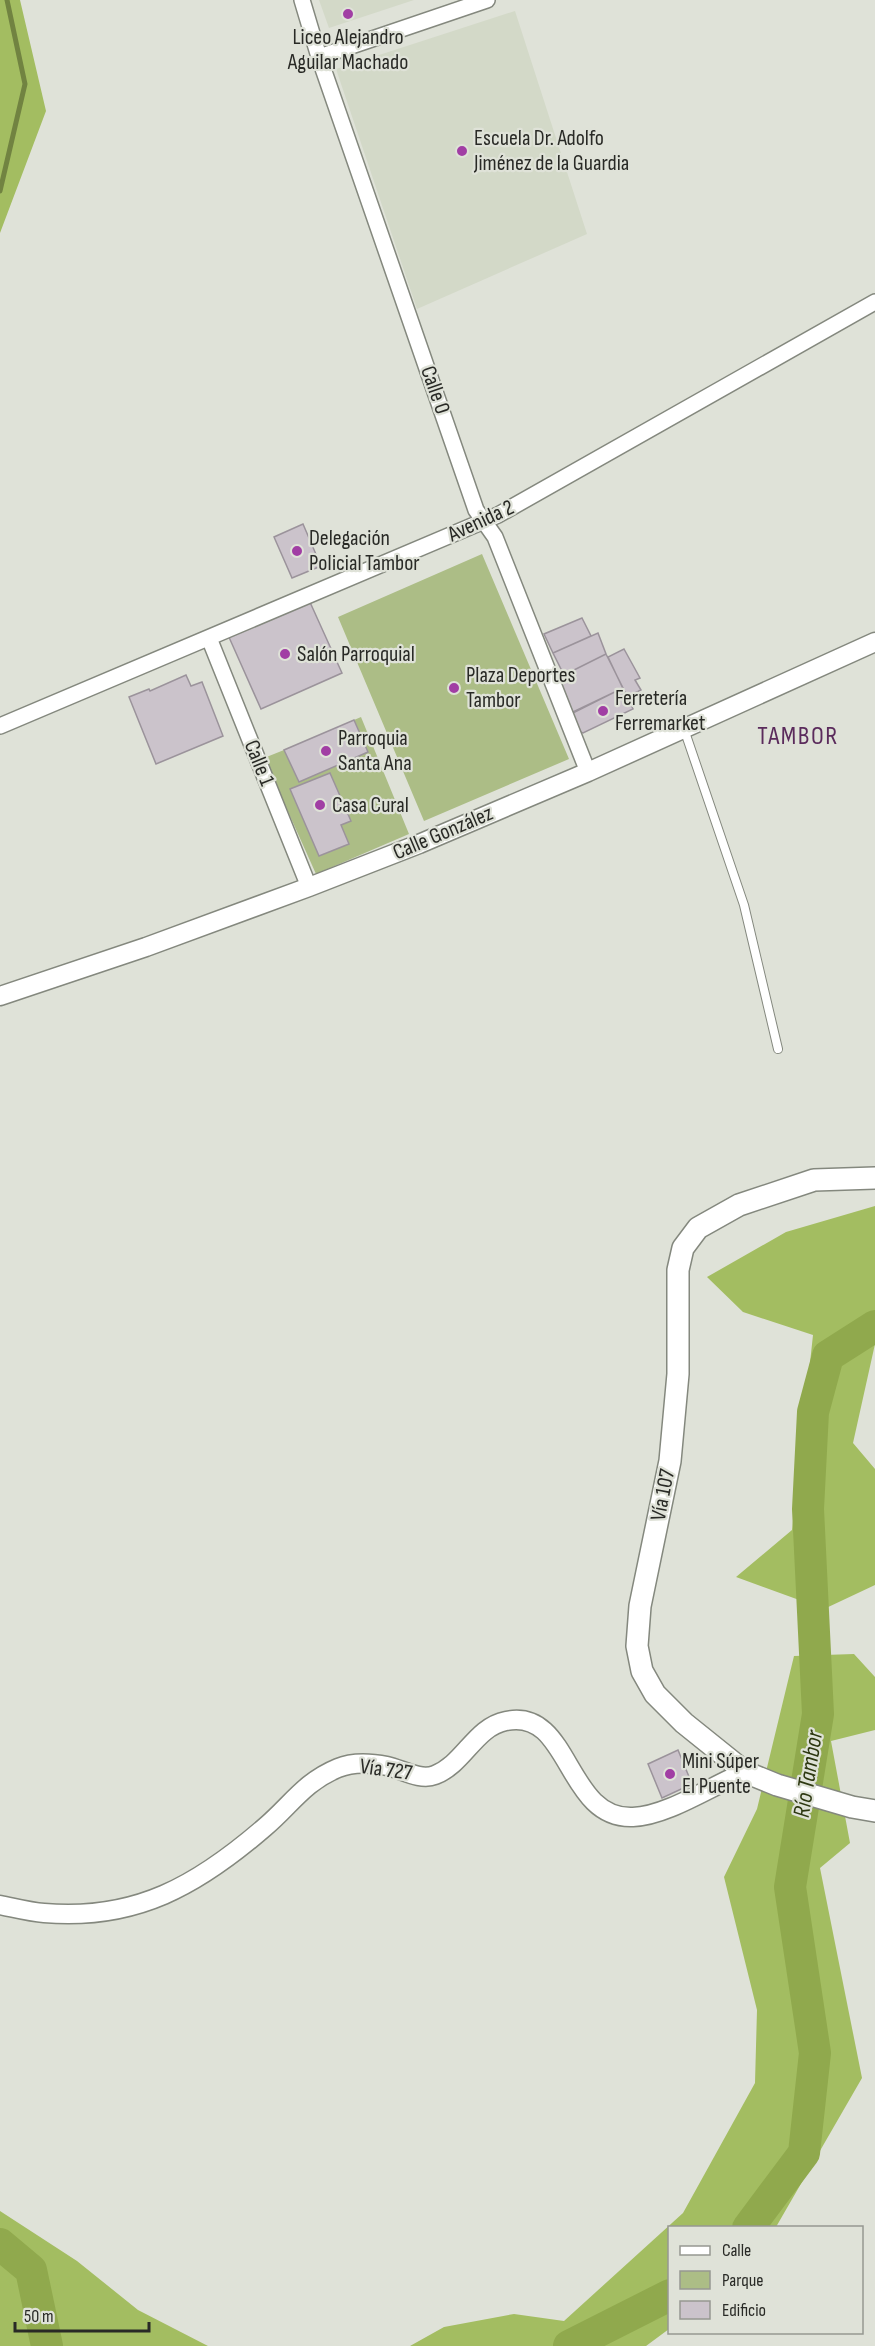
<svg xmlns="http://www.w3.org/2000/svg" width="875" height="2346" viewBox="0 0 875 2346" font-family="'Sofia Sans Condensed',sans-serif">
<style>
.built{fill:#d3d9c8}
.green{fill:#acbd86}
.forest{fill:#a3bd61}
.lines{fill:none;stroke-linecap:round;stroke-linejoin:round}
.stream{stroke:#718341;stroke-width:5}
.river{stroke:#90a94d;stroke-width:32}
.building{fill:#cbc3cb;stroke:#9b939b;stroke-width:1.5}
.service-casing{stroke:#84887e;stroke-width:10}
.minor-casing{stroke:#84887e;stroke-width:18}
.tertiary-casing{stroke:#84887e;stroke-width:21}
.secondary-casing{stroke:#84887e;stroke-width:24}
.service{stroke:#fff;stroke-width:8}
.minor{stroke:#fff;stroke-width:15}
.tertiary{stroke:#fff;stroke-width:18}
.secondary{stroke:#fff;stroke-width:21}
.poi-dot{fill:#a13ea4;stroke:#dfe2d8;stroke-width:2}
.labels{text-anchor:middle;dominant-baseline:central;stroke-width:4.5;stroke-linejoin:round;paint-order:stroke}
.poi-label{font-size:22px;fill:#292a26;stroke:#dfe2d8;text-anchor:start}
.street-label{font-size:22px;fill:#292a26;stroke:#dfe2d8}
.water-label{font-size:24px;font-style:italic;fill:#2d3811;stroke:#dfe2d8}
.quarter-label{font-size:26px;letter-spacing:1.5px;fill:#5b2b5c;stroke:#dfe2d8}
</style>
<rect width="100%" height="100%" fill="#dfe2d8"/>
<path class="built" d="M319 0H414L329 28Z
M515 11 587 234 417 309 336 69Z"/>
<path class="green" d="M482 554 569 759 424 821 338 617Z
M361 717 409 834 316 874 264 758 284 750 299 782 368 752 354 720Z"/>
<path class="forest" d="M0 0H20L46 111 0 233Z
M875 1206V1344L853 1443 875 1469V1585L824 1609 736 1577 792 1530 813 1335 743 1312 707 1277 786 1232Z
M854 1654 875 1677V1730L831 1741 850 1843 820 1868 862 2078 776 2227 670 2228 669 2329 646 2346H410L444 2327 514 2314 564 2321 683 2213 755 2083 757 2010 724 1877 757 1809 794 1656Z
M0 2211 77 2261 138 2310 208 2346H0Z"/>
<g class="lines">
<path class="stream" d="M0 191 25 84 7 0"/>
<path class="river" d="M748 2228 804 2153 815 2053 790 1887 818 1714 808 1509 813 1412 828 1356 875 1326
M0 2244 31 2270 47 2346
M569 2346 670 2295"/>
</g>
<path class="building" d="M303 524 321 566 292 578 274 537Z
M309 600 342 673 261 709 228 635Z
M582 618 591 636 553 653 544 634Z
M598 633 606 654 564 675 553 653Z
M624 649 640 678 635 680 641 690 627 697 608 657Z
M606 654 623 688 573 713 556 679Z
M186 675 191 686 202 682 223 736 156 764 129 697 149 689 150 691Z
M623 688 633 709 583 733 578 731 571 713Z
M354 720 368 752 299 782 284 750Z
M330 773 351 821 341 825 349 844 319 856 290 789Z
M678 1750 692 1784 662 1798 648 1764Z"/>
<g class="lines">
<g class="service-casing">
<path id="service" d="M684 729 744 905 778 1049"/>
</g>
<g class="minor-casing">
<path id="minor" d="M302 0 319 57 476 510 495 537 588 772
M319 57 487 0
M209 638 309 887
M0 726 498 515 875 302"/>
</g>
<g class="tertiary-casing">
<path id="tertiary" d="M0 996 146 947 309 887 419 844 588 772 875 642
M0 1905C15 1908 30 1912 44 1913 136 1921 198 1885 265 1827 291 1805 304 1782 338 1768 352 1762 372 1763 387 1766 401 1769 420 1781 435 1775 464 1764 475 1727 506 1721 571 1707 565 1820 633 1817 667 1816 713 1785 745 1772"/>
</g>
<g class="secondary-casing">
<path id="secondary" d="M875 1178 814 1180 739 1205 698 1228 683 1248 678 1270V1374L670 1461 640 1606 637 1646 642 1671 655 1694 684 1723 745 1772 777 1785 852 1807 875 1811"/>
</g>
<use href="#service" class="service"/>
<use href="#minor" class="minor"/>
<use href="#tertiary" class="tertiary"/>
<use href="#secondary" class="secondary"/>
</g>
<g class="poi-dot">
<circle cx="348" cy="14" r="6"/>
<circle cx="462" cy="151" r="6"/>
<circle cx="297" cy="551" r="6"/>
<circle cx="285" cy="654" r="6"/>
<circle cx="454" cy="688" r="6"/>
<circle cx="603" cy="711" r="6"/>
<circle cx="326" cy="751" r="6"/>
<circle cx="320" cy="805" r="6"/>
<circle cx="670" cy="1774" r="6"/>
</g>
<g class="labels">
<g class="poi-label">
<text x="348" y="37" text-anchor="middle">Liceo Alejandro<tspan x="348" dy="25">Aguilar Machado</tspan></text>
<text x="474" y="138">Escuela Dr. Adolfo<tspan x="474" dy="25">Jiménez de la Guardia</tspan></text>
<text x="309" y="538">Delegación<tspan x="309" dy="25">Policial Tambor</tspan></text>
<text x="297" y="654">Salón Parroquial</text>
<text x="466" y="675">Plaza Deportes<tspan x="466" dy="25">Tambor</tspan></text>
<text x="615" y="698">Ferretería<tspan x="615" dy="25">Ferremarket</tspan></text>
<text x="338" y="738">Parroquia<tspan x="338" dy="25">Santa Ana</tspan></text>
<text x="332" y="805">Casa Cural</text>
<text x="682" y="1761">Mini Súper<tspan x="682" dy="25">El Puente</tspan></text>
</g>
<g class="street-label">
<text transform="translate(435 390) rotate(71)">Calle 0</text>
<text transform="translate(481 521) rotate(-25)">Avenida 2</text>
<text transform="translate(259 763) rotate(68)">Calle 1</text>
<text transform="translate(443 833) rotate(-23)">Calle González</text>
<text transform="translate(663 1495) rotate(-79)">Vía 107</text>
<text transform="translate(386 1770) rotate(8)">Vía 727</text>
</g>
<g class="water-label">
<text transform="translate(808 1774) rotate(-81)">Río Tambor</text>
</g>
<g class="quarter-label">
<text x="798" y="736">TAMBOR</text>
</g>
</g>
<rect x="668" y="2226" width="195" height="108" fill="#dfe2d8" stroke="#969891" stroke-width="1.5"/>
<rect x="680" y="2246" width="30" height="9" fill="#ffffff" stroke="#969891" stroke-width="1.5"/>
<text x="722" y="2256" font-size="18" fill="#292a26">Calle</text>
<rect x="680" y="2271" width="30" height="18" fill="#acbd86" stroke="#969891" stroke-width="1.5"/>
<text x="722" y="2286" font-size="18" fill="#292a26">Parque</text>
<rect x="680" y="2301" width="30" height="18" fill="#cbc3cb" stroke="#969891" stroke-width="1.5"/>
<text x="722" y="2316" font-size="18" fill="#292a26">Edificio</text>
<path d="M15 2322v9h134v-9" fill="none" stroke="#292a26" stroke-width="3"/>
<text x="24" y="2322" font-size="18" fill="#292a26" stroke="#dfe2d8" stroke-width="4.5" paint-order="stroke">50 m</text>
</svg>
